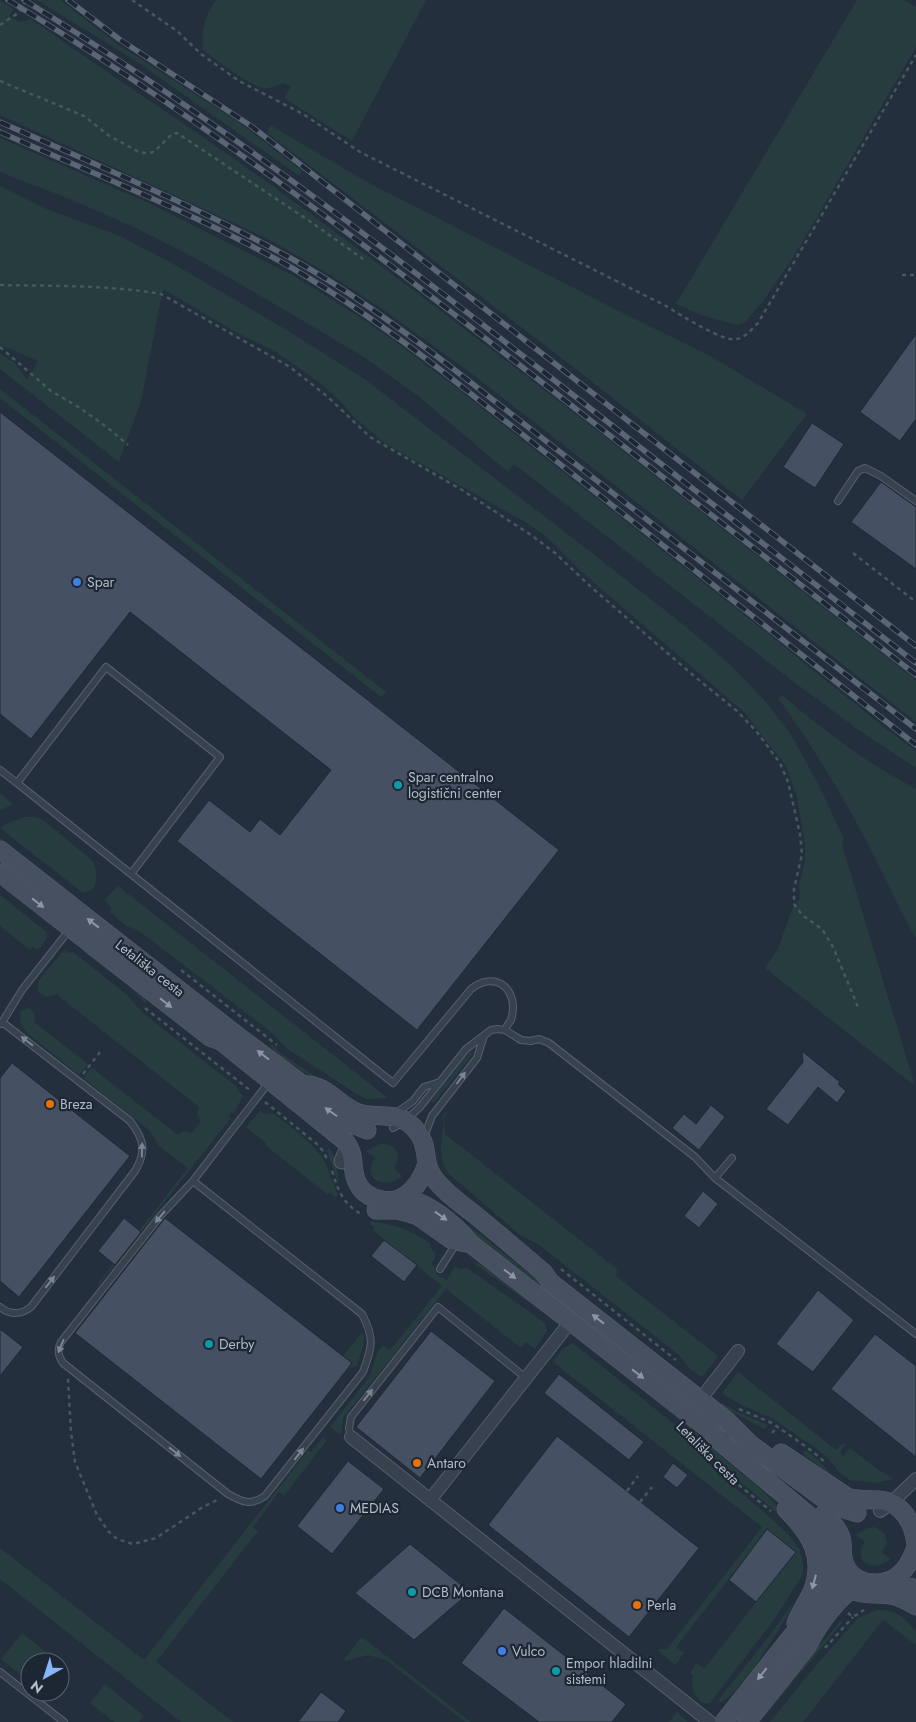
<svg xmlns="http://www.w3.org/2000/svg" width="916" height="1722" viewBox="0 0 916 1722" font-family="Jost,sans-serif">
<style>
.green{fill:#263c3f}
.building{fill:#455162;stroke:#1f2835}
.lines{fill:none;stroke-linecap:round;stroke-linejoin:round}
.service-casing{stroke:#565f6c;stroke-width:8}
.minor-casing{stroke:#565f6c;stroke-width:14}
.tertiary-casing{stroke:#565f6c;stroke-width:17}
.secondary-casing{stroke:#565f6c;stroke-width:19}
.path{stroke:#44595c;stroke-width:2.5;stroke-dasharray:4 4;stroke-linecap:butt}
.service{stroke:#38414e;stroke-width:6}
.minor{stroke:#38414e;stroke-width:12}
.tertiary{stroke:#38414e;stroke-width:15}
.secondary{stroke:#465061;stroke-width:18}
.rail-casing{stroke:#5a6575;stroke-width:5.5}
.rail{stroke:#1d2633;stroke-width:4;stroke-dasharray:11;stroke-linecap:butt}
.oneway{fill:#8e96a5}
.oneway2{fill:#7c8592}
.shop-dot{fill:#3f7fe0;stroke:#1d2633;stroke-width:2}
.culture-dot{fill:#0f9aa8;stroke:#1d2633;stroke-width:2}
.food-dot{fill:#e8710a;stroke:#1d2633;stroke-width:2}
.labels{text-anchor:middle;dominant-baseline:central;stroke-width:4.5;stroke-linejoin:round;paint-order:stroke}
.poi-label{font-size:14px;fill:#b4bcc9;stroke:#1d2633;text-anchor:start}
.street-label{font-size:14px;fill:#b4bcc9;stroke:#1d2633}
</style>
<rect width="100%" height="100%" fill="#242f3e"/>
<path class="green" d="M0 0 13 9 9 16 20 22 31 19C120 82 212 141 300 206 509 359 712 521 916 680V722L570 450 468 371 381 308 324 271 264 237 0 115Z
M37 0H60L116 43 240 123 302 171 299 176 136 61Z
M216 0H426L352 141 284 98 291 86 283 83C278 85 270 89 264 88 251 86 213 59 203 49 201 30 205 16 216 0Z
M857 0H904L916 7V47L796 253 764 300 746 321 738 325 707 317 676 304Z
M270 125 367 182 611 307 710 356 807 414 742 500 568 363 267 133Z
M0 138 153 205 294 276 347 309 391 338 458 389 751 620 885 728 916 751V768L860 731 790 679 514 464 508 472 418 396 364 357 295 316 197 259 134 227 67 198 0 172Z
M0 186 44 208 120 236 170 262 285 329 363 378 556 525 685 626 733 667 765 701 790 733 818 784 844 839 842 845 915 1086 765 968 778 948 793 907 800 899 799 885 805 861V845L797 797 786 766 744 712 583 573 548 538 527 523 386 444 356 419 341 402 319 382 276 352 234 331 163 289 141 401 119 462 0 369V354L15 363 27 380 38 361 0 345Z
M0 389 386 692 381 697 0 398Z
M782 695C824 731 867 763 916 789V938C896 905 882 869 863 835 838 788 810 742 778 698Z
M0 793 13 804 12 805 0 810Z
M24 817H35L43 820 93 861C98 871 99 895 82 892L1 829 2 826Z
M0 837 79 899H73L0 841Z
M118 886 388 1098 367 1099 360 1096 286 1048 271 1032 138 930 126 926 110 912 112 908 104 900Z
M0 895 48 933 47 938 38 950 33 947 30 950 0 926Z
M64 950 68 953 73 952 126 994 143 1013 237 1087 239 1092 243 1096 234 1113 232 1112 229 1116 231 1118 98 1286 99 1282 188 1168 159 1146 150 1131 83 1078 92 1068 178 1135 184 1131 192 1133 201 1121 197 1114 199 1107 56 994C48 998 44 998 38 991V981Z
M86 950 142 995 147 1002 146 1004 131 988 84 952Z
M27 1008C35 1010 36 1015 34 1022L88 1064 79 1075 26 1032C21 1026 19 1019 21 1011Z
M270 1045H273L280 1053 345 1096 344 1098 276 1054Z
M470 1051 473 1054 434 1103 431 1101Z
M260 1111 264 1114 269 1113 274 1114C290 1127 312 1141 323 1159 330 1170 332 1183 338 1195L335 1197 331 1193 327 1194 265 1145 266 1143 246 1127Z
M445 1112 447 1113 444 1118 445 1134 617 1269 616 1276 718 1356 704 1375 701 1377 690 1369 679 1355 538 1244 520 1235 448 1173C438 1161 441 1142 443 1127 444 1121 441 1117 445 1112Z
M379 1144C396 1143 403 1154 394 1168L402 1176C386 1191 360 1179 375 1158L366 1151Z
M329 1147C336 1158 339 1172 338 1183L327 1150Z
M440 1203 821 1503 818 1506 437 1207Z
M371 1221C398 1226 406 1228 430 1243L431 1249 435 1252V1259L431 1264 435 1268 437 1274 447 1280 455 1266 459 1269 467 1268 545 1323 547 1331 535 1349 526 1342 521 1348 446 1289 343 1418 342 1431 339 1434 330 1427 369 1377 378 1351 383 1345 390 1350 442 1286 374 1231V1227L370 1224Z
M472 1262 482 1265 543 1309 545 1312 544 1313Z
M361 1334H364C365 1345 360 1356 357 1366L349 1368 352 1363 343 1356Z
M573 1343 679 1428 715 1471 771 1518 789 1535 800 1550 803 1565V1574L776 1617 710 1703H703C694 1696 690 1687 693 1676L690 1673 696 1663 704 1669 796 1551 767 1530 676 1647 684 1653 675 1665 659 1652V1649H667L762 1527 553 1362 562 1349Z
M587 1344 692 1427 715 1451 761 1489 782 1511 781 1516 720 1465 695 1434 683 1423 586 1345Z
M738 1372 836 1450 841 1445 846 1444 840 1453 843 1456 850 1448 880 1471 894 1479 875 1483 850 1480 839 1472 824 1454 772 1418 741 1405 723 1394 724 1390Z
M722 1403 737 1412 768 1425 765 1429 730 1411 721 1405Z
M323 1437 327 1440 284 1496 279 1492 253 1527 258 1531 156 1662 233 1722H181L0 1579V1548L144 1660 308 1450 311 1452Z
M806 1450 822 1464 836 1480 835 1482 820 1467 803 1454Z
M875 1527 885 1534 887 1544 882 1552 890 1559C874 1574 851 1562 865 1542L856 1535 867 1528Z
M791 1606 792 1607C776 1634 747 1685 722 1702H719V1699L766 1640Z
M876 1610C898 1609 902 1617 916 1631V1645L883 1620 803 1722H770L817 1664 857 1619Z
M841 1621 843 1622 760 1722H756L796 1672Z
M22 1633 58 1662H30V1682L1 1659Z
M362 1637 471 1722H465L386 1660 368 1655 346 1661 344 1659Z
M105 1684 144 1716 139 1722H114L90 1703Z
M677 1712 688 1722H669Z"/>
<path class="building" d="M916 334V419L900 441 860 412Z
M0 412 559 850 417 1030 177 841 209 800 250 832 260 819 280 835 331 770 130 612 31 739 0 714Z
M812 423 844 444 815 488 783 467Z
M881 482 916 507V569L851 522Z
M802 1051 840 1082 838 1084 846 1091 837 1103 818 1087 788 1125 766 1109 803 1062Z
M12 1063 130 1156 19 1297 0 1281V1078Z
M711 1105 725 1117 699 1150 672 1128 684 1114 696 1124Z
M703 1191 718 1204 699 1228 684 1216Z
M124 1218 141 1232 115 1265 98 1251Z
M165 1218 352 1363 261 1479 75 1333Z
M384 1240 417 1265 404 1282 371 1256Z
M818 1290 854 1320 813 1372 776 1344Z
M0 1329 23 1347 0 1376Z
M431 1331 495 1381 420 1478 356 1427Z
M875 1334 916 1366V1457L831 1389Z
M559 1374 644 1442 629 1460 544 1393Z
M557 1436 699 1548 629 1637 488 1525Z
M348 1461 384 1489 332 1554 297 1526Z
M673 1463 688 1475 677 1488 663 1477Z
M767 1529 796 1552 756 1602 729 1580Z
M410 1544 470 1592 414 1640 355 1593Z
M504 1608 626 1704 612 1722H539L461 1663Z
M321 1692 346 1711 338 1722H298Z"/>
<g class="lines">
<g class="service-casing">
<path id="service" d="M838 501 858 471 865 468 881 476 916 501
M0 770 17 783 106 667 220 757 131 874 393 1083 471 989C497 969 520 991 511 1020 509 1023 506 1027 505 1030
M17 783 131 874
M1 1024 22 990 70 929
M395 1114 413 1101 424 1087 440 1082
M393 1128 405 1121 420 1107 466 1049 491 1030 497 1029 505 1030 521 1040 531 1041 539 1039 549 1043 695 1157 715 1178 916 1334
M424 1137 432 1116 477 1058 484 1036
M715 1178 732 1158
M193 1181 362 1314C375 1339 372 1347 363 1372L265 1496C251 1506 242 1502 228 1494L63 1363C58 1356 57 1350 61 1342L161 1215 193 1181 266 1086
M440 1269 457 1242
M0 1307C10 1315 21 1315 31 1307L135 1171C147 1151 144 1139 130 1121L2 1022
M351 1437 349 1428 351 1417 438 1307 526 1378
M0 1672 64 1722"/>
</g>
<g class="minor-casing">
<path id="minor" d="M700 1400 738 1351
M351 1437 710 1722
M430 1500 571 1321
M880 1511 891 1503 916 1479"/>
</g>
<g class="tertiary-casing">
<path id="tertiary" d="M342 1161 349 1146"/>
</g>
<g class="secondary-casing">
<path id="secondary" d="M0 850 239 1037 302 1084 310 1097 342 1120 367 1130
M0 873 210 1037 221 1041 345 1141C358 1158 349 1168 358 1184 366 1200 392 1206 406 1195 416 1188 423 1176 427 1164
M302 1084C306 1085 313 1085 317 1087 332 1092 343 1108 359 1113 377 1119 394 1111 410 1124 433 1144 420 1160 434 1178 444 1192 460 1203 474 1214 497 1233 521 1253 544 1273L550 1282 726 1420 750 1444 824 1499 838 1507 857 1513
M404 1197C431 1205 454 1223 471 1244L711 1431 719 1441 818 1523C835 1540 827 1563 841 1580 857 1600 874 1591 895 1596 903 1598 909 1602 916 1606
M376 1210H397L409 1213 418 1216 452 1240 471 1244
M781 1453 847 1497C858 1501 868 1499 879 1500 902 1502 914 1523 916 1545
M786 1509C810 1533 826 1557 812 1592 807 1603 800 1612 796 1623
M823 1515C830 1521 837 1527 840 1535 844 1542 841 1550 843 1558 847 1578 865 1586 884 1582 901 1579 911 1562 916 1547
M891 1581 916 1589
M724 1722 792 1636C813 1619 829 1596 834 1569
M747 1722 808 1645C818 1625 840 1593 861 1584"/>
</g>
<path class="path" d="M132 0 177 31 201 54 239 81 303 114 360 152 666 306C679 314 724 343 737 339 746 337 752 329 758 323L916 55
M0 25 18 13 26 0
M0 81 84 116 108 135 137 151 144 153 154 152 172 134 177 133 311 222 363 259
M902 275H916
M0 285C52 286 110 285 161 294L290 367 328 397 370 437 462 490 531 535 555 553 591 587 694 676 737 711 757 732 780 763 788 782 800 834 802 854 794 889V904L802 915 822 929 833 947 858 1007
M0 347 51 391 80 408 108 428 128 445
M853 553 916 602
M181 970 277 1045
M145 1008 251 1091
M83 1074 100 1052
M265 1102 317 1144 323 1151 328 1161
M332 1171C338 1190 343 1204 361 1214
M561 1269 676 1360
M68 1379 71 1432 75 1462 97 1515 109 1532 117 1539 133 1544 156 1538 203 1507 219 1499
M739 1409 772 1423 808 1448 825 1462
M772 1433 777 1427
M705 1451 725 1474 771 1511
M627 1491 638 1476
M640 1502 652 1487
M848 1613 853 1617 864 1610
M825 1648 853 1617"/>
<use href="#service" class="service"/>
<use href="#minor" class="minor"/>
<use href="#tertiary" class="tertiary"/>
<use href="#secondary" class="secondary"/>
<g class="rail-casing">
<path id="rail" d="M8 0C196 114 371 249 544 384 668 481 792 578 916 675
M24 0C214 117 392 253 568 391 684 482 800 572 916 663
M68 0 119 39 251 126 916 646
M0 122C99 166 200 208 294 260 348 290 398 327 447 364L916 729
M0 132C98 176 199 215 292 268 345 299 394 334 442 371L916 745"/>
</g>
<use href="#rail" class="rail"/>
</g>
<defs><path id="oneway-solid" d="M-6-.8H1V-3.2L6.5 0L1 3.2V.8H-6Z" transform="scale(1.25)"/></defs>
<g class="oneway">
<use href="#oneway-solid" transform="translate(38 903) rotate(38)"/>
<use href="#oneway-solid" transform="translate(93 923) rotate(-142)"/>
<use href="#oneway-solid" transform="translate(166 1003) rotate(38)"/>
<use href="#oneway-solid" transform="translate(263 1055) rotate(-143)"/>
<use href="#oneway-solid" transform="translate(331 1112) rotate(-145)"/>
<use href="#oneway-solid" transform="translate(441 1216) rotate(36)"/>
<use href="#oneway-solid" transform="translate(510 1274) rotate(37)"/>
<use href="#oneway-solid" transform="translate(598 1319) rotate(-142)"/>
<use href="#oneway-solid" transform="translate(638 1374) rotate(38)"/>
<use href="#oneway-solid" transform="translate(814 1582) rotate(105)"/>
<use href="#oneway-solid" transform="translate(762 1674) rotate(128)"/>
</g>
<g class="oneway2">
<use href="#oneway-solid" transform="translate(27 1041) rotate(-142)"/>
<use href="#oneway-solid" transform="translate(461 1078) rotate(-53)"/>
<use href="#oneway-solid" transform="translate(142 1150) rotate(-89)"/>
<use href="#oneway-solid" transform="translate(160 1217) rotate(130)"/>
<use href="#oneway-solid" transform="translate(50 1282) rotate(-52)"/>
<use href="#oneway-solid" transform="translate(61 1346) rotate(112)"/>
<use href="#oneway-solid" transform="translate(368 1395) rotate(-52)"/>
<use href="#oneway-solid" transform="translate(175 1452) rotate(38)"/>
<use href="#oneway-solid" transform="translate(299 1454) rotate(-52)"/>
</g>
<g class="shop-dot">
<circle cx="77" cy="582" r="5"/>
<circle cx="340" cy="1508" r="5"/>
<circle cx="502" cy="1651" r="5"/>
</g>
<g class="culture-dot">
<circle cx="398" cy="785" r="5"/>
<circle cx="209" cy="1344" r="5"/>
<circle cx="412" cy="1592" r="5"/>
<circle cx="556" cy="1671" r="5"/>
</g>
<g class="food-dot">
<circle cx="50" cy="1104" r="5"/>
<circle cx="417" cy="1463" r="5"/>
<circle cx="637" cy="1605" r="5"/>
</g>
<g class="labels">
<g class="poi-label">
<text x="87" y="582">Spar</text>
<text x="408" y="777">Spar centralno<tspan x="408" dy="16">logistični center</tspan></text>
<text x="60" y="1104">Breza</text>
<text x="219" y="1344">Derby</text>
<text x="427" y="1463">Antaro</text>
<text x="350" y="1508">MEDIAS</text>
<text x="422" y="1592">DCB Montana</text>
<text x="647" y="1605">Perla</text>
<text x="512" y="1651">Vulco</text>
<text x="566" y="1663">Empor hladilni<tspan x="566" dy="16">sistemi</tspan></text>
</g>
<g class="street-label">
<text transform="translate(150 968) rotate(38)">Letališka cesta</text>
<text transform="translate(708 1453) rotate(45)">Letališka cesta</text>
</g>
</g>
<g transform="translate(45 1677) rotate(219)"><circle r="24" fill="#1d2633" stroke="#59626f"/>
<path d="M0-4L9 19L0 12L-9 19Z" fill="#8ab4f8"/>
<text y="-8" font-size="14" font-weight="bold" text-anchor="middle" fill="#b4bcc9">N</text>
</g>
</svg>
